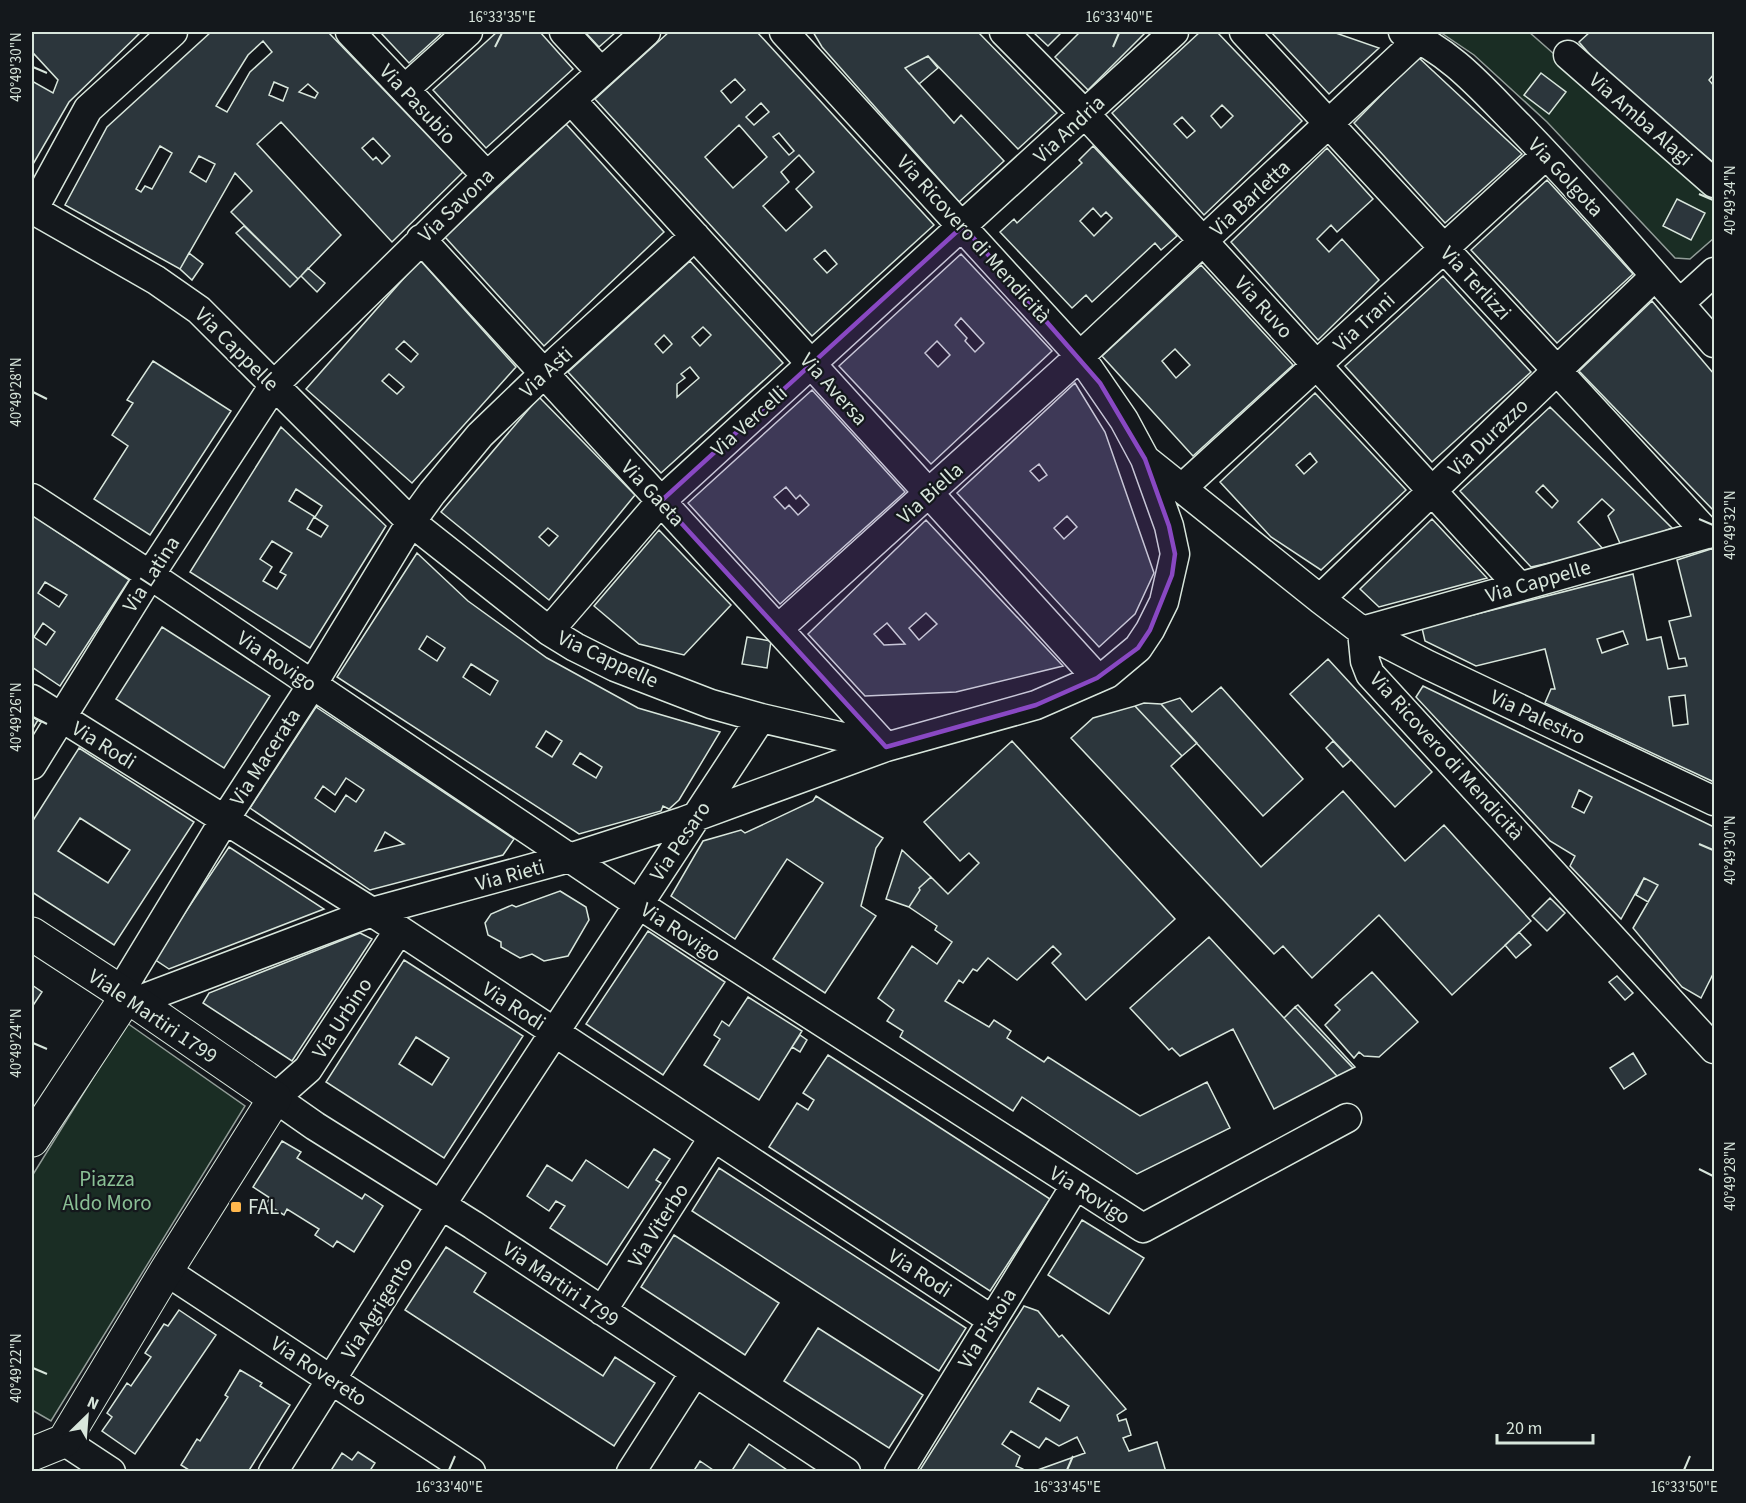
<svg xmlns="http://www.w3.org/2000/svg" width="1746" height="1503" viewBox="0 0 1746 1503" font-family="'Source Sans 3',sans-serif">
<style>
.green{fill:#1a2d24;stroke:#939e99;stroke-width:1.5}
.building{fill:#2c363c;stroke:#d8e6dc;stroke-width:1.5;fill-rule:evenodd}
.lines{fill:none;stroke-linecap:round;stroke-linejoin:round}
.minor-casing{stroke:#d8e6dc;stroke-width:31}
.tertiary-casing{stroke:#d8e6dc;stroke-width:35}
.minor{stroke:#14181c;stroke-width:28}
.tertiary{stroke:#14181c;stroke-width:33}
.marked{fill:#8948c3;fill-opacity:0.2;stroke:#8948c3;stroke-width:4.5;stroke-linejoin:round}
.ticks{fill:none;stroke:#d8e6dc;stroke-width:2}
.poi-dot{fill:#ffb74d;stroke:#14181c;stroke-width:2}
.labels{text-anchor:middle;dominant-baseline:central;stroke-width:4.5;stroke-linejoin:round;paint-order:stroke}
.street-label{font-size:21px;fill:#d8e6dc;stroke:#14181c}
.park-label{font-size:21px;fill:#8ac095;stroke:#14181c}
.poi-label{font-size:21px;fill:#d8e6dc;stroke:#14181c;text-anchor:start}
.neatline{fill:none;stroke:#d8e6dc;stroke-width:2}
.ticks-label{font-size:15px;text-anchor:middle;fill:#d8e6dc}
</style>
<rect width="100%" height="100%" fill="#14181c"/>
<path class="green" d="M1440 32H1529L1714 195V238L1690 259 1675 258 1547 122 1474 55Z
M127 1023 245 1106 51 1421 32 1410V1176Z"/>
<path class="building" d="M32 32H141L69 102 32 166V81L53 93 58 80 34 54 32 59Z
M211 32H328L463 172 392 242 281 122 257 144 341 235 298 279 231 212 252 191 235 173 180 269 65 205 107 127ZM263 41 272 52 250 72 227 112 216 106 248 55ZM274 82 288 88 283 101 269 95ZM308 84 318 93 315 98 299 92ZM373 138 390 156 382 164 376 157 373 160 362 148ZM160 146 172 153 152 189 145 186 141 192 136 189ZM199 156 215 164 206 182 190 172Z
M380 32H443L409 63Z
M497 32H540L573 69 486 148 433 90Z
M585 32H616L599 47Z
M669 32H757L934 225 812 336 595 99ZM735 79 745 90 731 103 721 91ZM761 103 769 112 754 125 746 117ZM739 125 767 157 733 188 705 157ZM779 133 794 151 789 155 773 137ZM799 155 814 172 796 189 812 207 786 231 763 206 789 182 781 172ZM825 250 837 264 827 273 814 259Z
M813 32H978L1057 113 1018 149 928 56 905 68 954 123 961 115 1004 161 959 202 822 47Z
M1033 32H1062L1048 46Z
M1080 32H1146L1088 90 1055 57Z
M1200 32H1217L1302 121 1204 215 1112 113ZM1222 105 1233 116 1221 128 1211 116ZM1182 117 1195 131 1187 138 1174 124Z
M1271 32H1333L1379 48 1329 94Z
M1590 32H1714V74L1709 80 1714 86V163L1605 72 1579 42Z
M928 56 938 68 919 84 905 68Z
M1418 57 1522 154 1445 223 1354 123Z
M1541 73 1566 92 1549 114 1524 95Z
M566 124 664 232 544 346 445 237Z
M1093 146 1177 236 1161 250 1155 243 1092 302 1086 295 1072 308 1000 232 1014 219 1017 223 1082 163 1079 160ZM1093 208 1101 217 1106 212 1112 218 1094 236 1080 221Z
M1327 148 1373 199 1337 232 1331 225 1317 239 1329 252 1342 239 1379 280 1318 340 1231 242Z
M1547 180 1633 274 1557 343 1471 250Z
M1677 199 1705 213 1691 240 1663 226Z
M244 226 298 279 290 287 236 233Z
M189 253 203 264 192 280 180 269Z
M961 254 1052 351 931 464 839 366ZM961 318 984 343 975 352 965 341 967 338 955 325ZM937 341 950 355 938 367 925 353Z
M420 260 516 367 412 483 306 389ZM404 341 418 354 411 362 396 349ZM389 374 404 387 397 394 382 381Z
M690 261 783 363 661 473 568 372ZM703 327 711 335 700 346 692 337ZM664 335 672 344 663 353 655 344ZM690 367 699 378 677 397V384L685 378 681 374Z
M1201 265 1293 365 1193 456 1102 356ZM1175 349 1190 365 1176 378 1162 361Z
M308 268 325 283 317 292 301 276Z
M1443 276 1531 372 1432 462 1345 366Z
M1652 301 1714 374V511L1579 371Z
M153 361 231 411 150 535 94 499 128 446 112 435 133 403 127 400Z
M1075 383 1105 432 1154 573 1135 614 1099 647 957 493ZM1039 464 1047 475 1039 481 1030 471ZM1067 516 1077 527 1064 539 1054 528Z
M812 390 905 492 780 604 688 503ZM786 487 796 499 800 495 809 505 798 515 789 505 785 509 774 497Z
M1315 393 1406 490 1321 570 1271 537 1220 482ZM1310 453 1317 462 1304 474 1296 465Z
M539 397 635 495 549 600 441 512ZM548 528 558 536 549 546 539 537Z
M1550 407 1672 528 1622 548 1608 516 1614 510 1602 499 1578 522 1605 551 1531 567 1460 491ZM1543 485 1558 501 1552 508 1536 492Z
M281 427 386 526 310 648 190 572ZM296 489 322 506 315 517 289 501ZM314 517 328 526 321 537 307 529ZM272 541 292 553 280 572 286 575 277 589 263 581 272 567 260 559Z
M32 515 129 580 60 686 32 667ZM45 582 67 595 59 607 38 593ZM43 623 55 632 46 645 34 637Z
M1432 519 1487 578 1379 607 1360 589Z
M926 520 1063 666 956 692 865 696 808 634ZM926 613 937 624 919 640 909 628ZM887 623 905 644 884 645 874 634Z
M659 530 731 605 684 655 639 644 594 606Z
M1714 548V782L1545 703 1551 689H1555L1545 649 1476 666 1425 641 1422 628 1633 574 1647 640 1661 637 1668 669 1687 666 1685 658 1679 659 1669 621 1691 616 1677 560ZM1623 631 1628 644 1602 653 1597 639ZM1685 695 1688 724 1673 726 1669 697Z
M417 553 468 601 547 658 638 708 720 732 679 800 669 809 663 806 661 811 579 834 337 677ZM427 636 445 648 437 661 419 649ZM471 664 498 681 490 695 463 677ZM546 731 562 741 552 757 536 747ZM580 753 602 767 596 778 573 764Z
M162 627 270 696 224 768 116 699Z
M747 637 771 641 767 668 742 664Z
M1328 659 1432 772 1395 807 1290 694Z
M1423 686 1714 827V972L1701 998 1682 987 1633 928 1658 885 1644 878 1621 919 1570 866 1575 856 1550 841 1416 697ZM1579 790 1592 797 1584 813 1572 807Z
M1221 687 1303 779 1263 816 1161 704 1180 698 1192 712Z
M1144 703 1161 704 1197 743 1182 756 1135 706Z
M1135 706 1182 756 1171 766 1261 867 1343 791 1405 861 1444 825 1531 921 1452 995 1379 915 1312 978 1283 946 1274 954 1071 738 1093 718Z
M316 707 514 839 503 855 370 890 250 808ZM346 778 364 790 356 802 346 795 335 812 315 798 323 786 335 795ZM385 832 404 844 375 851Z
M32 716 38 720 32 730Z
M1012 741 1175 919 1086 1000 1052 963 1061 954 1053 946 1017 980 988 958 977 971 973 969 963 983 959 980 945 1001 989 1027 994 1020 1011 1031 1007 1038 1044 1062 1048 1057 1140 1116 1207 1082 1230 1128 1137 1174 1022 1097 1013 1111 900 1037 903 1031 887 1021 894 1010 878 998 912 946 937 964 952 942 935 930 937 926 909 907 920 890 919 888 931 877 948 894 979 863 969 853 960 861 924 822Z
M1333 741 1351 760 1343 767 1326 748Z
M79 748 194 822 114 945 32 892V822ZM80 818 130 850 108 883 58 851Z
M816 796 883 838 876 848 861 906 876 916 825 993 773 959 823 883 787 859 735 939 671 896 703 841 741 830 745 833 813 801Z
M229 847 324 909 169 969 154 959Z
M902 850 931 877 919 888 920 890 909 907 886 899Z
M1644 878 1658 885 1648 902 1636 895Z
M560 891 586 907 589 920 568 956 544 961 532 954 520 958 501 947V942L488 935 485 923 491 914 512 905 516 907Z
M1550 898 1565 913 1547 931 1532 916Z
M648 931 725 982 663 1075 586 1024Z
M1519 932 1531 945 1516 958 1505 945Z
M360 933 372 939 292 1061 203 1003 209 993Z
M1209 937 1284 1018 1337 1076 1274 1109 1233 1029 1180 1056 1172 1048 1169 1050 1130 1008Z
M404 960 523 1036 444 1158 326 1082ZM416 1037 449 1058 432 1085 399 1064Z
M1372 972 1418 1022 1379 1057 1364 1056 1359 1052 1354 1058 1325 1025 1340 1010 1335 1005Z
M1617 976 1633 993 1625 1000 1609 982Z
M32 985 42 992 32 1007Z
M748 997 802 1031 759 1100 704 1065 720 1039 714 1035 722 1021 729 1026Z
M1298 1005 1355 1067 1353 1068 1295 1007Z
M1295 1007 1353 1068 1337 1076 1284 1018Z
M800 1035 807 1040 800 1052 792 1047Z
M1633 1053 1646 1074 1624 1089 1610 1068Z
M828 1055 1050 1199 990 1291 769 1147 797 1103 808 1110 814 1100 803 1093Z
M282 1141 301 1152 297 1158 362 1199 365 1194 383 1206 354 1252 337 1241 333 1247 315 1235 319 1229 287 1209 284 1215 266 1204 270 1198 253 1187Z
M654 1149 670 1159 656 1180 661 1183 607 1265 550 1228 565 1206 556 1201 549 1211 527 1196 547 1165 572 1181 586 1160 628 1188Z
M719 1168 966 1328 939 1371 692 1211Z
M1082 1220 1144 1258 1109 1314 1048 1275Z
M674 1235 779 1303 745 1355 641 1287Z
M446 1247 486 1273 474 1292 603 1376 615 1357 655 1383 614 1446 405 1310Z
M1024 1306 1038 1311 1059 1337 1062 1335 1126 1409 1117 1415 1119 1421 1126 1419 1131 1435 1123 1438 1129 1451 1157 1442 1166 1472H1032L1085 1453 1077 1437 1059 1446 1046 1438 1039 1448 1011 1431 1002 1444 1020 1456 1016 1466 1023 1469 1024 1472 920 1470ZM1038 1388 1069 1406 1060 1421 1030 1402Z
M179 1310 216 1335 135 1454 102 1431 112 1417 107 1413 127 1383 131 1386 151 1357 145 1353 164 1324 168 1326Z
M818 1328 923 1395 889 1448 784 1381Z
M240 1370 262 1383 260 1386 290 1405 248 1472H192L181 1465 197 1439 200 1441 228 1397 225 1395Z
M749 1444 790 1472H731Z
M358 1452 375 1463 371 1469 375 1472H330L342 1453 352 1460Z
M700 1461 716 1472H693Z"/>
<g class="lines">
<g class="minor-casing">
<path id="minor" d="M350 32 487 176
M564 32 601 72
M1004 32 1085 114 1203 241 1519 586
M1244 32 1708 534
M1403 32C1451 51 1484 91 1519 126 1587 196 1650 270 1714 343
M1568 55 1714 183
M405 89 468 32
M571 100 1097 678
M32 209 156 280 199 310 411 522 549 631 575 647 615 667 711 704 761 718 886 747
M33 210 88 109 173 32
M421 239 886 747
M1680 303 1714 272
M1145 459 1320 599 1362 631 1428 665 1714 801
M1182 488 1546 155
M32 498 150 575 638 904 1143 1228 1347 1118
M1320 599 1655 276
M778 629 1080 356 1419 39
M549 631 661 501 1174 32
M1362 631 1365 661 1370 674 1714 1049
M1362 631 1714 532
M32 699 372 912 992 1320
M32 765 150 575 274 385 487 176 646 32
M399 930 308 1069 275 1098 315 1126 473 1225 846 1472
M120 992 225 819 312 685 411 522 432 493 480 435 558 360 695 236
M134 1002 372 912 569 858 684 821 886 747 1036 705 1107 674 1138 648 1150 630 1164 602 1175 554 1169 526 1145 459 1124 420 1080 356 784 32
M166 1271 471 1472
M602 1311 713 1138
M64 1441 111 1472
M273 1472 441 1205 761 718
M631 1472 695 1372
M899 1472 1075 1186"/>
</g>
<g class="tertiary-casing">
<path id="tertiary" d="M32 934 127 996 275 1098 166 1271 64 1441 32 1454
M32 1140 127 996"/>
</g>
<use href="#minor" class="minor"/>
<use href="#tertiary" class="tertiary"/>
</g>
<path class="marked" d="M963 226 1100 383 1145 459 1169 526 1175 554 1172 575 1150 630 1138 648 1097 678 1036 705 886 747 661 501Z"/>
<path class="ticks" d="M495 47 502 33M1113 47 1119 33M33 67 47 73M1699 194 1713 200M33 392 47 399M1699 519 1713 525M33 717 47 724M1699 844 1713 850M33 1043 47 1049M1699 1169 1713 1176M33 1368 47 1374M449 1470 455 1456M1067 1470 1073 1456M1684 1470 1690 1456"/>
<rect class="poi-dot" x="230" y="1201" width="12" height="12" rx="3"/>
<g class="labels">
<g class="street-label">
<text transform="translate(418 104) rotate(47)">Via Pasubio</text>
<text transform="translate(1641 119) rotate(41)">Via Amba Alagi</text>
<text transform="translate(1069 129) rotate(-43)">Via Andria</text>
<text transform="translate(1566 177) rotate(47)">Via Golgota</text>
<text transform="translate(1250 198) rotate(-43)">Via Barletta</text>
<text transform="translate(456 205) rotate(-44)">Via Savona</text>
<text transform="translate(974 239) rotate(48)">Via Ricovero di Mendicità</text>
<text transform="translate(1476 283) rotate(47)">Via Terlizzi</text>
<text transform="translate(1264 307) rotate(48)">Via Ruvo</text>
<text transform="translate(1364 322) rotate(-43)">Via Trani</text>
<text transform="translate(237 349) rotate(45)">Via Cappelle</text>
<text transform="translate(546 372) rotate(-43)">Via Asti</text>
<text transform="translate(834 389) rotate(48)">Via Aversa</text>
<text transform="translate(749 421) rotate(-42)">Via Vercelli</text>
<text transform="translate(1488 437) rotate(-44)">Via Durazzo</text>
<text transform="translate(653 493) rotate(47)">Via Gaeta</text>
<text transform="translate(930 493) rotate(-42)">Via Biella</text>
<text transform="translate(151 574) rotate(-57)">Via Latina</text>
<text transform="translate(1538 581) rotate(-16)">Via Cappelle</text>
<text transform="translate(608 659) rotate(25)">Via Cappelle</text>
<text transform="translate(277 661) rotate(34)">Via Rovigo</text>
<text transform="translate(1538 717) rotate(25)">Via Palestro</text>
<text transform="translate(104 745) rotate(32)">Via Rodi</text>
<text transform="translate(1447 756) rotate(48)">Via Ricovero di Mendicità</text>
<text transform="translate(265 757) rotate(-57)">Via Macerata</text>
<text transform="translate(680 841) rotate(-56)">Via Pesaro</text>
<text transform="translate(510 875) rotate(-15)">Via Rieti</text>
<text transform="translate(681 932) rotate(33)">Via Rovigo</text>
<text transform="translate(514 1006) rotate(33)">Via Rodi</text>
<text transform="translate(153 1016) rotate(34)">Viale Martiri 1799</text>
<text transform="translate(342 1018) rotate(-57)">Via Urbino</text>
<text transform="translate(1090 1195) rotate(32)">Via Rovigo</text>
<text transform="translate(658 1225) rotate(-58)">Via Viterbo</text>
<text transform="translate(920 1273) rotate(33)">Via Rodi</text>
<text transform="translate(561 1284) rotate(34)">Via Martiri 1799</text>
<text transform="translate(377 1308) rotate(-58)">Via Agrigento</text>
<text transform="translate(987 1328) rotate(-58)">Via Pistoia</text>
<text transform="translate(319 1371) rotate(33)">Via Rovereto</text>
</g>
<g class="park-label">
<text x="107" y="1179">Piazza<tspan x="107" dy="24">Aldo Moro</tspan></text>
</g>
<g class="poi-label">
<text x="248" y="1207">FAL</text>
</g>
</g>
<rect width="1746" height="1503" fill="none" stroke="#14181c" stroke-width="66"/>
<g transform="translate(87 1416) rotate(25)" stroke="#14181c" stroke-width="4.5" paint-order="stroke">
<path d="M0-4.5L10 22L0 15L-10 22Z" fill="#d8e6dc"/>
<text y="-9" font-size="16" font-weight="bold" text-anchor="middle" fill="#d8e6dc">N</text>
</g>
<path d="M1497 1434v9h96v-9" fill="none" stroke="#d8e6dc" stroke-width="3"/>
<text x="1506" y="1434" font-size="18" fill="#d8e6dc" stroke="#14181c" stroke-width="4.5" paint-order="stroke">20 m</text>
<rect x="33" y="33" width="1680" height="1437" class="neatline"/>
<g class="ticks-label">
<text x="502" y="22">16°33'35"E</text>
<text x="1119" y="22">16°33'40"E</text>
<text transform="translate(16 67) rotate(-90)" y="5">40°49'30"N</text>
<text transform="translate(1730 200) rotate(-90)" y="5">40°49'34"N</text>
<text transform="translate(16 392) rotate(-90)" y="5">40°49'28"N</text>
<text transform="translate(1730 525) rotate(-90)" y="5">40°49'32"N</text>
<text transform="translate(16 717) rotate(-90)" y="5">40°49'26"N</text>
<text transform="translate(1730 850) rotate(-90)" y="5">40°49'30"N</text>
<text transform="translate(16 1043) rotate(-90)" y="5">40°49'24"N</text>
<text transform="translate(1730 1176) rotate(-90)" y="5">40°49'28"N</text>
<text transform="translate(16 1368) rotate(-90)" y="5">40°49'22"N</text>
<text x="449" y="1492">16°33'40"E</text>
<text x="1067" y="1492">16°33'45"E</text>
<text x="1684" y="1492">16°33'50"E</text>
</g>
</svg>
